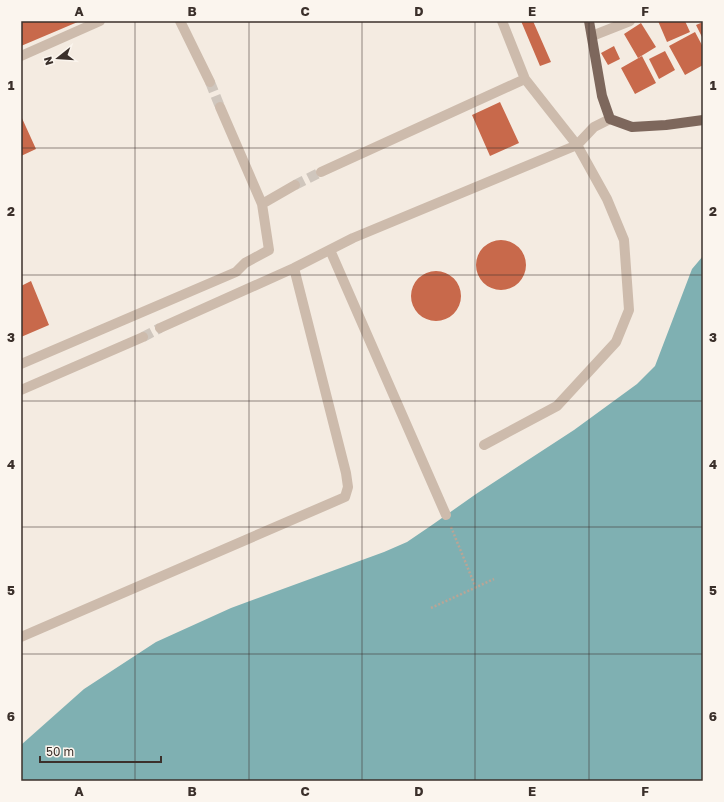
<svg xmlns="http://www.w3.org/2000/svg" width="724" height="802" viewBox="0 0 724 802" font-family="'Golos Text',sans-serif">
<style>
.water{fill:#7fb0b2}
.building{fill:#c8694b}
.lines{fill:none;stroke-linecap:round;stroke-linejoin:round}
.minor-tunnel{stroke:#cfc6bd;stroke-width:10;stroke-dasharray:10 5;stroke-linecap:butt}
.path{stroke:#b9a596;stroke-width:2.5;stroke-dasharray:2 2;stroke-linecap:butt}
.minor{stroke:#cdbbac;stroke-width:10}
.major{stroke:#7d675c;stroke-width:10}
.grid{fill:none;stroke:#3b302b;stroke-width:1;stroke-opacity:0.55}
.neatline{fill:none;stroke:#3b302b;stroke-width:1.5}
.grid-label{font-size:13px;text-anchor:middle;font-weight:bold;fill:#3b302b}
</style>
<rect width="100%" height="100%" fill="#f4ebe1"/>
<path class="water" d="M703 256V781H21V745L84 689 156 642 231 608 384 552 407 542 432 525 476 494 574 430 637 384 655 366 692 269Z"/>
<path class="building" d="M21 21H80L21 46Z
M521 21H533L551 62 540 66Z
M658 21H685L690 32 667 42Z
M703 22V39L696 25Z
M641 23 656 47 638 58 624 34Z
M695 32 703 47V65L685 75 669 46Z
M614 46 620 59 608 65 601 53Z
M665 51 675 70 659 79 649 59Z
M642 56 656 83 635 94 621 68Z
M500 102 519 143 490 156 472 115Z
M21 116 36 149 21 156Z
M476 265a25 25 0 1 1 50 0a25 25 0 1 1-50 0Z
M411 296a25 25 0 1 1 50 0a25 25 0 1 1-50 0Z
M31 281 49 325 21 337V286Z"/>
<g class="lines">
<path class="minor-tunnel" d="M210 82 220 107
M295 185 321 172
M143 337 160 328"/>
<path class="path" d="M451 527 476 588
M431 608 494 579"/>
<path class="minor" d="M180 21 210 82
M592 36 630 21
M21 56 100 21
M321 172 525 79
M262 204 295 185
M330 250 446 515
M160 328 294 268 353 238 577 145 594 127 610 119
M21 364 236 272 245 263 269 250 262 204 220 107
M21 390 143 337
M484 445 557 406 616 342 629 310 624 240 607 199 577 145 525 79 502 21
M21 637 345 497 348 487 346 473 294 268"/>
<path class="major" d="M589 21 602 96 610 119 632 127 666 125 703 120"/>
</g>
<path class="grid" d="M135 21V781M249 21V781M362 21V781M475 21V781M589 21V781M21 148H703M21 275H703M21 401H703M21 527H703M21 654H703"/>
<rect width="724" height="802" fill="none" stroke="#fbf5ee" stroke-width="44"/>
<g transform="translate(58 58) rotate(253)" stroke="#fbf5ee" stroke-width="3" paint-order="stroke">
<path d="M0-3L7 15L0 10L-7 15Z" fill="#3b302b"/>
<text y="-6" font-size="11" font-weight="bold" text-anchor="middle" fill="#3b302b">N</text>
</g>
<path d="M40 756v6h121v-6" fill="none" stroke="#3b302b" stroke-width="2"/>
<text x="46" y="756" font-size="12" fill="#3b302b" stroke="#fbf5ee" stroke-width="3" paint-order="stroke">50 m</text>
<rect x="22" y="22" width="680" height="758" class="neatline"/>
<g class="grid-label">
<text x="79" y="16">A</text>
<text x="192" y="16">B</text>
<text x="305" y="16">C</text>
<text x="419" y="16">D</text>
<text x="532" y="16">E</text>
<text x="645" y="16">F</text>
<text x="11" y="90">1</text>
<text x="713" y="90">1</text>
<text x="11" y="216">2</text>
<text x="713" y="216">2</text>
<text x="11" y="342">3</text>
<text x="713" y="342">3</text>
<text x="11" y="469">4</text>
<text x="713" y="469">4</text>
<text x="11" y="595">5</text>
<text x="713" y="595">5</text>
<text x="11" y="721">6</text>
<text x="713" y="721">6</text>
<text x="79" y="796">A</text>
<text x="192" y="796">B</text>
<text x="305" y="796">C</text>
<text x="419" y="796">D</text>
<text x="532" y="796">E</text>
<text x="645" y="796">F</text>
</g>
</svg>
